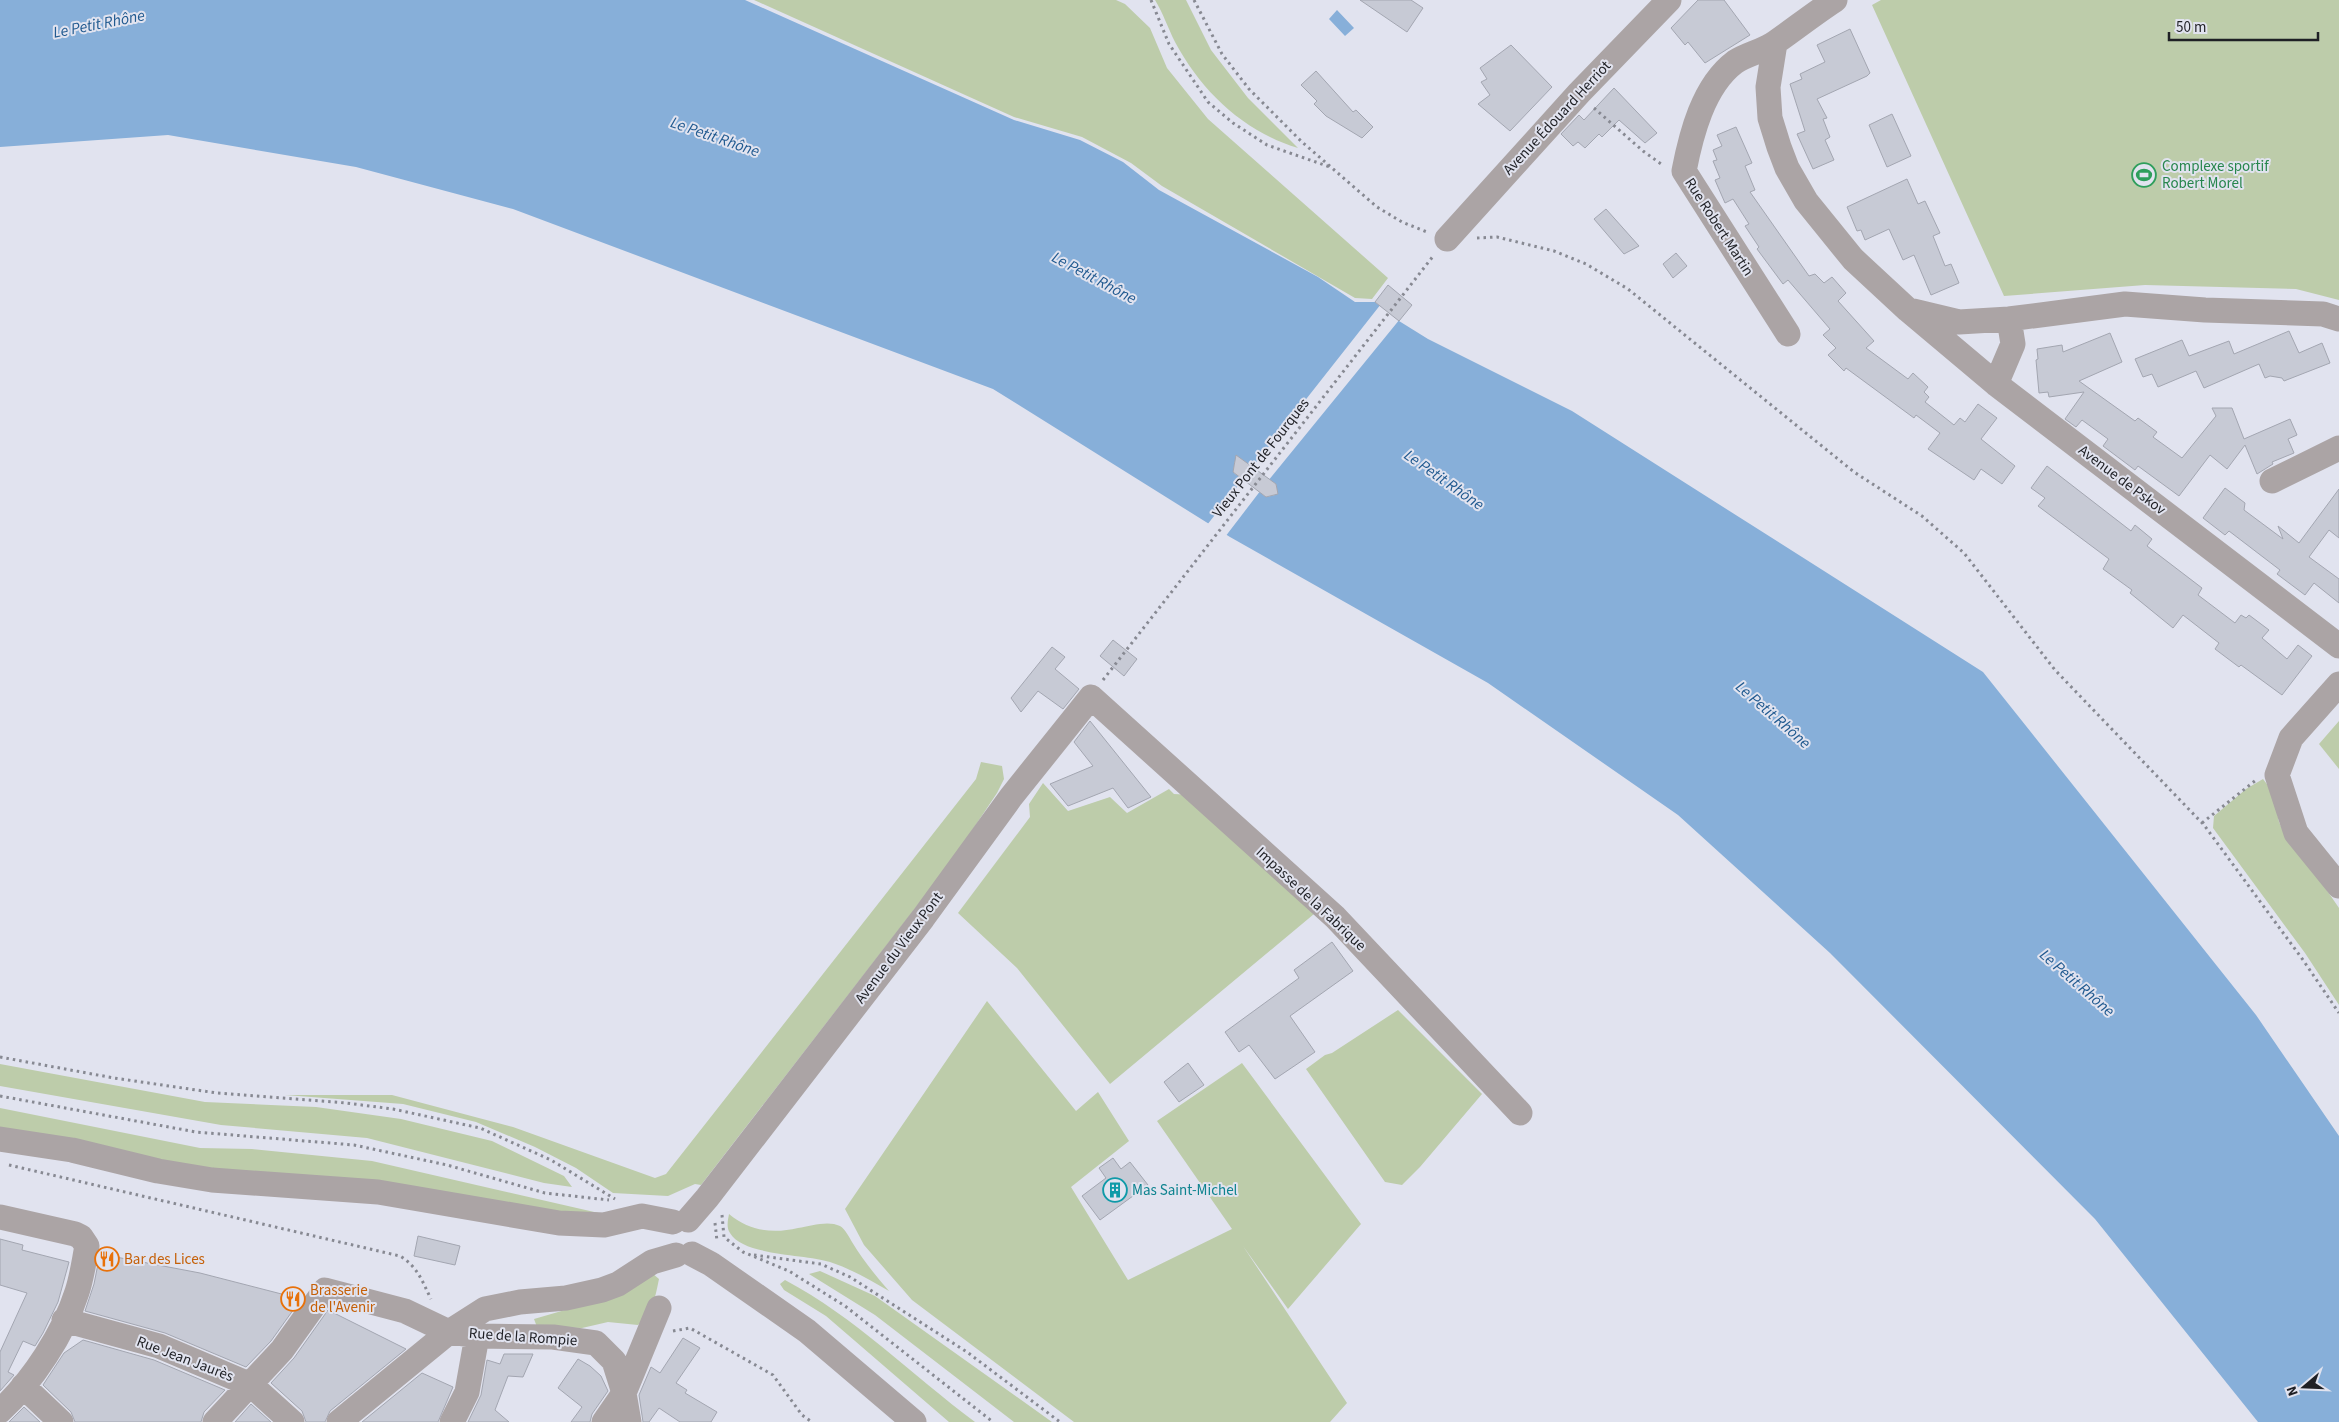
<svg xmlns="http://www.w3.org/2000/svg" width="2339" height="1422" viewBox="0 0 2339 1422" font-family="'Source Sans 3',sans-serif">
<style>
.green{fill:#bdccaa}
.water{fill:#87afd9;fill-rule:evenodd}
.pier{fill:#e1e3ef}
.building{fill:#c7cad5;stroke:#a3a6b1}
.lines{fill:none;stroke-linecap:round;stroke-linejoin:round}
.path{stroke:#878992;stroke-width:3;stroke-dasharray:2.5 4;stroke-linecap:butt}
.minor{stroke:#aba4a5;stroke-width:25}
.labels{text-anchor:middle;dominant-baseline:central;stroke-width:4;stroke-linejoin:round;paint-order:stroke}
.street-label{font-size:15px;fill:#1f2025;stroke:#e1e3ef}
.leisure-label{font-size:15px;fill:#27864d;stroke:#e1e3ef;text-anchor:start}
.culture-label{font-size:15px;fill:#0d838f;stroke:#e1e3ef;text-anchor:start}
.food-label{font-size:15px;fill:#c56008;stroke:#e1e3ef;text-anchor:start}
.water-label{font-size:16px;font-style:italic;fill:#215a90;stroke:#e1e3ef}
</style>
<rect width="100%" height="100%" fill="#e1e3ef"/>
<path class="green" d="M754 0H1116L1125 4 1150 28 1167 68 1208 119 1388 278 1372 299 1355 298 1162 186 1131 163 1082 137 1014 117Z
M1155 0H1186L1211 50 1248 98 1298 148C1243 131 1202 92 1175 42 1168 28 1163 13 1155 0Z
M1881 0H2339V300L2296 289 2145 285 2004 296 1872 5Z
M2339 721V769L2319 744Z
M981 762 1002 766 1004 779 997 793 951 862 701 1185 695 1184 668 1196 613 1193 576 1168 535 1147 476 1122 403 1104 285 1095H392L513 1127 655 1178 666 1174 976 779Z
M2263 779 2273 792 2279 822 2287 840 2315 873 2339 908V1005L2305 953 2213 828 2214 816 2246 789Z
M1043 783 1068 811 1110 797 1127 813 1169 789 1174 794 1192 795 1314 914 1110 1084 1017 968 958 913 1030 817 1029 804Z
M987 1001 1076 1111 1098 1092 1129 1141 1071 1187 1128 1280 1232 1229 1157 1121 1242 1063 1361 1224 1288 1309 1243 1246 1347 1403 1330 1422H1074L912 1300 864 1245 845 1209Z
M1398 1010 1482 1094 1420 1167 1402 1185 1385 1182 1306 1069 1325 1055 1332 1053Z
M0 1064 205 1102 316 1107 401 1119 492 1141 564 1176 572 1187 544 1183 367 1138 221 1125 0 1086Z
M0 1108 200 1148 252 1149 372 1161 603 1214 599 1217 204 1168 0 1128Z
M729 1214C749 1231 773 1234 798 1228 811 1226 828 1220 840 1226 845 1229 849 1237 852 1242 863 1260 875 1275 889 1291 870 1280 851 1269 830 1262 806 1254 743 1256 730 1233 726 1227 728 1220 729 1214Z
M820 1271 875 1296 1052 1422H1014L875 1315 809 1274Z
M652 1273 659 1279C655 1298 653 1312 638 1325L608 1322 582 1328 537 1327 534 1319 565 1310Z
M785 1280C855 1317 912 1375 975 1422H949L826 1316 784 1290 780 1284Z"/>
<path class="water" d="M0 0H745L1014 120 1080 140 1123 162 1159 190 1318 277 1355 302H1375L1399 321 1428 339 1572 411 1983 672 2256 1015 2339 1136V1422H2258L2095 1219 1830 953 1678 815 1488 683 1230 537 993 389 513 209 356 167 168 135 0 147ZM1238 460 1276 484 1277 490 1275 495 1266 497 1234 473V463Z
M1337 10 1354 28 1345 36 1329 19Z"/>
<path class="pier" d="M1381 304 1400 319 1268 481 1251 469Z
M1244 478 1261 490 1225 537 1207 525Z"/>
<path class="building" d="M1360 0H1411L1423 8 1407 32Z
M1698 0H1724L1750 35 1705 63 1688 42 1685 45 1671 28Z
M1850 29 1870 73 1867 76 1817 99 1827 118 1823 119 1830 137 1825 140 1834 160 1813 169 1797 134 1805 131 1790 84 1802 79 1800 74 1825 62 1817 45Z
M1511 45 1552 87 1510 131 1478 104 1490 95 1481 82 1487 79 1480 68Z
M1316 71 1353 112 1356 110 1373 127 1362 138 1326 116 1314 104 1317 101 1301 85Z
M1614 88 1657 133 1645 143 1619 120 1602 137 1599 134 1585 148 1578 142 1573 146 1561 134 1579 115 1584 120Z
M1892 114 1911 156 1887 167 1869 125Z
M1736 127 1752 163 1745 166 1755 190 1750 192 1809 276 1815 274 1824 283 1832 277 1846 293 1838 301 1874 341 1866 348 1908 379 1913 373 1928 387 1924 392 1929 397 1925 402 1954 425 1960 418 1965 422 1978 404 1997 418 1981 439 2015 466 2002 484 1981 469 1974 480 1928 449 1940 433 1916 415 1914 418 1846 368 1844 371 1828 355 1836 348 1823 335 1830 329 1788 280 1783 284 1757 249 1759 247 1745 226 1749 224 1733 199 1725 203 1715 180 1720 178 1713 161 1717 160 1713 150 1722 146 1717 135Z
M1907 179 1918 204 1925 201 1940 233 1933 236 1945 266 1951 264 1959 283 1931 295 1914 255 1903 260 1889 229 1865 240 1861 230 1857 231 1847 207Z
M1606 209 1639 246 1624 254 1594 219Z
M1676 253 1687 266 1673 278 1663 264Z
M1388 285 1412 305 1399 321 1375 302Z
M2289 331 2299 353 2322 343 2330 363 2284 381 2282 378 2270 376 2265 378 2259 364 2204 388 2196 371 2158 387 2152 374 2143 377 2135 359 2182 340 2189 356 2229 341 2234 354Z
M2110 333 2122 362 2079 381 2135 421 2138 418 2157 432 2153 437 2182 458 2216 416 2212 408H2232L2244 439 2290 419 2297 435 2288 439 2294 453 2272 462 2273 464 2257 474 2245 445 2227 469 2210 455 2179 496 2138 466 2135 470 2103 446 2108 439 2082 420 2076 427 2065 419 2084 392 2049 397 2048 392 2039 393 2036 360 2038 359 2037 349 2062 345 2063 352Z
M1236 455 1276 484 1278 494 1266 497 1233 472Z
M2047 466 2131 531 2135 525 2152 539 2147 546 2202 588 2198 595 2235 623 2241 615 2246 618 2249 615 2269 630 2262 638 2287 659 2298 645 2312 656 2282 695 2241 665 2239 667 2215 649 2219 643 2183 615 2173 628 2130 593 2132 590 2103 569 2109 559 2038 506 2045 498 2031 488Z
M2225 488 2245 503 2244 510 2283 539 2278 526 2299 543 2339 489V538L2329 530 2309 557 2339 579V603L2314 583 2305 595 2277 574 2280 570 2229 531 2225 535 2203 518Z
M1113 640 1137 659 1124 676 1100 656Z
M1052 647 1065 657 1055 669 1079 689 1063 709 1038 691 1021 712 1011 698Z
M1090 721 1151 797 1128 808 1113 788 1068 806 1050 784 1093 766 1074 742Z
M1332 942 1353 971 1290 1016 1315 1052 1275 1079 1249 1045 1239 1052 1225 1032 1299 978 1294 970Z
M1188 1063 1204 1085 1179 1102 1164 1082Z
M1113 1158 1121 1169 1130 1162 1148 1185 1100 1220 1082 1196 1106 1178 1099 1168Z
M418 1236 460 1246 455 1265 414 1256Z
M0 1239 23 1245 22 1250 69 1262 58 1302 43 1333 35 1346 23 1341 8 1372 14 1375 0 1391V1352L27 1293 0 1285Z
M100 1254 200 1273 301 1299 271 1341 246 1367 165 1333 85 1311 94 1284Z
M328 1310 406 1349 330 1411 325 1422H306L302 1411 271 1383 294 1358Z
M683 1338 700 1348 676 1383 687 1390 685 1393 717 1412 711 1422H680L659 1408 649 1422H643L639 1395 651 1367 660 1373Z
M83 1340 154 1360 225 1390 204 1412 201 1422H75L71 1412 43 1385 64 1353Z
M504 1354H533L523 1377 508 1376 495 1410 509 1422H468L481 1395 487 1360 500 1364Z
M578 1359 590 1366 601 1376 608 1391 592 1414 590 1422H571L582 1407 558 1388Z
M422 1373 453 1387 438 1422H362Z
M251 1404 271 1422H235Z
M24 1407 40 1422H9Z"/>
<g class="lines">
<path class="path" d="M1151 0 1169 44 1208 102 1233 123 1267 145 1330 167
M1194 0 1222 54 1249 89 1302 142 1377 207 1402 222 1427 232
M1594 108 1643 151 1664 166
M1477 238 1497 237 1554 251 1586 264 1628 289 1854 472 1922 516 1964 553 2055 670 2204 825 2303 960 2339 1013
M1103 680 1434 255
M2202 823 2256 780
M0 1057 114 1078 217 1093 346 1103 393 1109 480 1128 551 1160 615 1199
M0 1096 196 1132 354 1145 447 1165 545 1193 609 1200
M9 1165 400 1256C418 1267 422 1281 431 1299
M722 1215 724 1237 743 1252 789 1271 845 1306 993 1422
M715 1223 717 1241
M754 1255 821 1264 850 1277 967 1352 1060 1422
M673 1331 690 1328 773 1375 802 1415 812 1422"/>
<path class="minor" d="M1775 43 1768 87 1770 118 1779 147 1787 168 1806 201 1853 259 1908 310 1996 384 2339 646
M1447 239 1579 93 1669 0
M1913 311 1959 322 2009 319 2125 304 2205 310 2323 314 2339 319
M1788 334 1684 171C1691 135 1703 86 1735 62 1747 54 1764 51 1776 42 1796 28 1815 13 1835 0
M1996 384 2013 344 2009 319
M2272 481 2339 448
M2339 684 2291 738 2277 775 2296 833 2339 886
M0 1139 72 1150 158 1171 212 1180 378 1192 559 1223 604 1225 642 1216 673 1222
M0 1217 75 1234 81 1237 87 1246C84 1261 82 1277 77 1292 64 1333 32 1382 0 1411
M688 1220 707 1198 923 918 1011 797 1091 697 1335 917 1520 1113
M692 1254 711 1264 807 1331 914 1422
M64 1320 159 1346 251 1385 292 1422
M23 1386 61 1422
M215 1422 282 1350 325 1290 405 1311 449 1332 477 1336 553 1337 596 1343 614 1361 624 1393 629 1422
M339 1422 449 1332 485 1309 520 1302 566 1298 602 1290 618 1284 652 1262 676 1255
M452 1422 467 1392 477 1336
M604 1422 624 1393 659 1308"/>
</g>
<defs>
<g id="stadium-ring" transform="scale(1.25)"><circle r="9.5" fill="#e1e3ef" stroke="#2e9e5b" stroke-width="1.5"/><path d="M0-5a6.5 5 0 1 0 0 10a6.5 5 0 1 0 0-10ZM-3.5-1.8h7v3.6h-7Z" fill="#2e9e5b"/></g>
<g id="building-ring" transform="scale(1.25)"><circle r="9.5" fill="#e1e3ef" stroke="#0f9aa8" stroke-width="1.5"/><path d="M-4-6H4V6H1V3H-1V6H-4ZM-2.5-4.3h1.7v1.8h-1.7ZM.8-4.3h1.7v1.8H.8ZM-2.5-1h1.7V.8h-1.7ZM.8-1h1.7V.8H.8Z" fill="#0f9aa8"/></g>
<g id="restaurant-ring" transform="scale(1.25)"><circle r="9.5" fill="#e1e3ef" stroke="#e8710a" stroke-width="1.5"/><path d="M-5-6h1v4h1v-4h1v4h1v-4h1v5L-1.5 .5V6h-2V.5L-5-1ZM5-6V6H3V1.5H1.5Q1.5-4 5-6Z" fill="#e8710a"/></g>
</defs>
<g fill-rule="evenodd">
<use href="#stadium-ring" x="2144" y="175"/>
<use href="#building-ring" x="1115" y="1190"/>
<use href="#restaurant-ring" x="107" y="1259"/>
<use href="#restaurant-ring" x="293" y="1299"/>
</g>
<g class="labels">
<g class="street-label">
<text transform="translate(1557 118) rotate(-47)">Avenue Édouard Herriot</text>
<text transform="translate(1719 227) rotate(57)">Rue Robert Martin</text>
<text transform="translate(1261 458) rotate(-52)">Vieux Pont de Fourques</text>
<text transform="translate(2122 480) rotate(37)">Avenue de Pskov</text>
<text transform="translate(1311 899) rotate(43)">Impasse de la Fabrique</text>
<text transform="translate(899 948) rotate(-53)">Avenue du Vieux Pont</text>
<text transform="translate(523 1337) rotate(4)">Rue de la Rompie</text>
<text transform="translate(185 1359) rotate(21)">Rue Jean Jaurès</text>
</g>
<g class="leisure-label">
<text x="2162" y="166">Complexe sportif<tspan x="2162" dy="17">Robert Morel</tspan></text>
</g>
<g class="culture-label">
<text x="1132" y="1190">Mas Saint-Michel</text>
</g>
<g class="food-label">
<text x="124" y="1259">Bar des Lices</text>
<text x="310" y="1290">Brasserie<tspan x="310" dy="17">de l'Avenir</tspan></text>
</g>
<g class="water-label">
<text transform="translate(99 24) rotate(-11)">Le Petit Rhône</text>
<text transform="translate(715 137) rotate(19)">Le Petit Rhône</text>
<text transform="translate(1094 278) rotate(28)">Le Petit Rhône</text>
<text transform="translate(1444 480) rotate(35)">Le Petit Rhône</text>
<text transform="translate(1773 715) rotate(41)">Le Petit Rhône</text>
<text transform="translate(2077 983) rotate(41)">Le Petit Rhône</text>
</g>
</g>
<g transform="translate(2304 1387) rotate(251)" stroke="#e1e3ef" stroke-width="4" paint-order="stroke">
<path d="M0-4L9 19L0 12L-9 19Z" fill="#1f2025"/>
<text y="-8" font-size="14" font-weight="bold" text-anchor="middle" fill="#1f2025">N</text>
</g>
<path d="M2169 32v8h149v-8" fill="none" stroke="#1f2025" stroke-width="2.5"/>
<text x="2176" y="32" font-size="15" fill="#1f2025" stroke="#e1e3ef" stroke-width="4" paint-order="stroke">50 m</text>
</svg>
